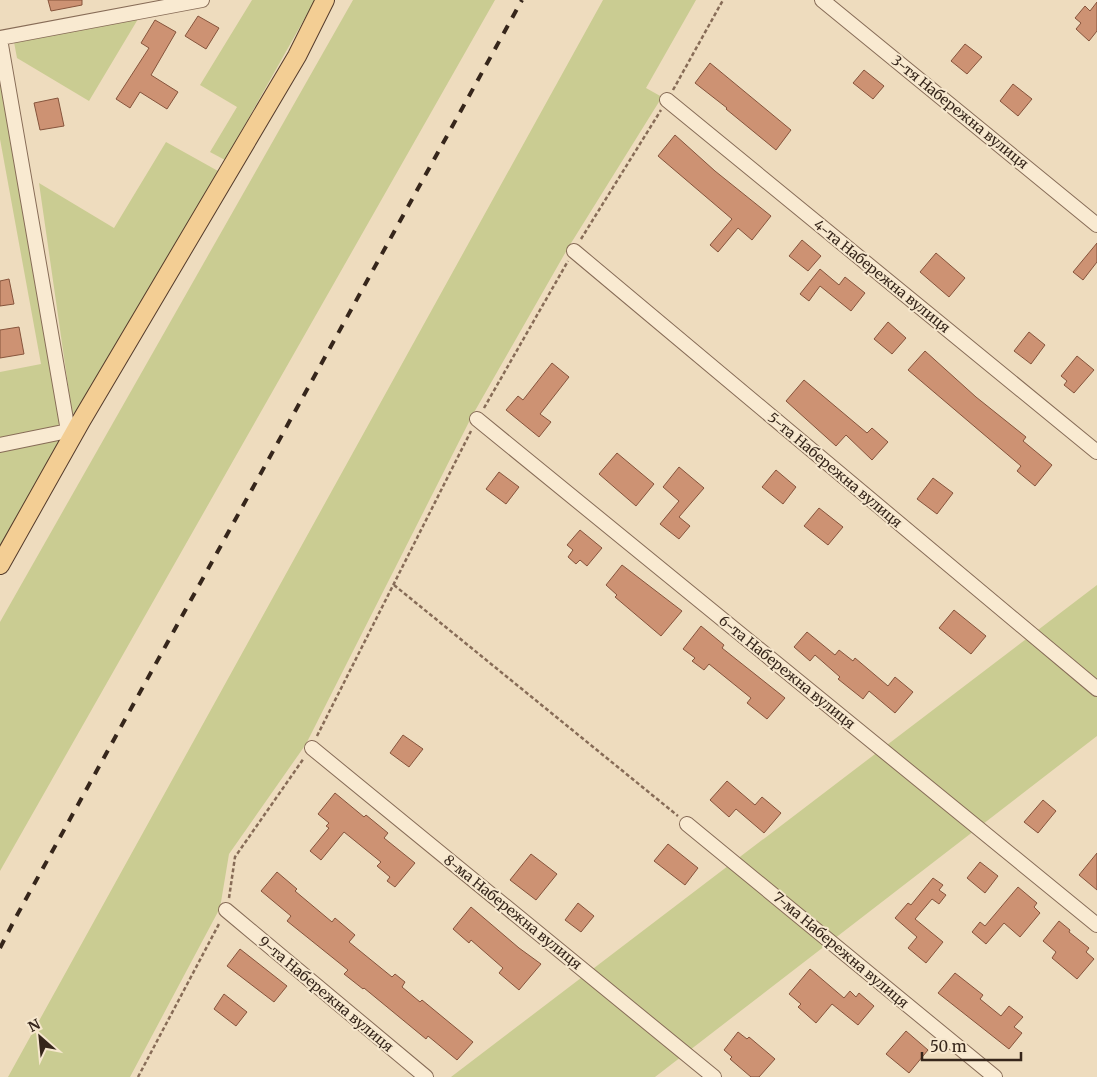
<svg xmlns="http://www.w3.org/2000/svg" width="1097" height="1077" viewBox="0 0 1097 1077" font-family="Merriweather,serif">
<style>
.green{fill:#cacc92}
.building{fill:#cd9273;stroke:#86543c}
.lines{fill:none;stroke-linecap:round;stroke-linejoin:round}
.minor-casing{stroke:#876c57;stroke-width:16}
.major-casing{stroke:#543b2b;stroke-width:20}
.path{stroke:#876c57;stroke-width:2.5;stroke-dasharray:4 2.5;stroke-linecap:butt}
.minor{stroke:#f9ead1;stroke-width:14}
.major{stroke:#f3ce94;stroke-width:18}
.rail{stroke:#36261b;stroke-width:4;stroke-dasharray:9 9;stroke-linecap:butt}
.labels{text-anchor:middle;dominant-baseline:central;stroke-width:4;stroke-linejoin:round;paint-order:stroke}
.street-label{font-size:14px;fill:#36261b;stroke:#f6e7cd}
</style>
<rect width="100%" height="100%" fill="#eedcbe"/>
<path class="green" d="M252 0H315L225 160 210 152 237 107 200 85Z
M353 0H495L0 871V622Z
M603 0H696L646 88 662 97 568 248 472 416 306 744 229 854 220 908 130 1077H8Z
M138 19 89 101 17 58 14 42Z
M0 77 61 429 0 441V372L41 364 0 139Z
M166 142 218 171 80 416 72 413 39 183 114 228Z
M67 436 0 551V450Z
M1097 585V736L655 1077H451Z"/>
<path class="building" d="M48 0H82V5L51 11Z
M1097 2V31L1089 41 1076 29 1081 23 1075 18 1085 6 1090 11Z
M198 16 219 28 206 49 185 36Z
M155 20 176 32 151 75 178 92 167 109 140 92 130 108 116 99 149 48 141 43Z
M965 44 982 57 967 74 951 61Z
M710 63 791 130 776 150 726 109 727 108 695 83Z
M864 70 884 86 873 99 853 83Z
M1013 84 1032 99 1018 116 1000 101Z
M58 98 64 126 40 130 34 103Z
M675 135 715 171 771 216 752 240 738 228 718 252 710 245 732 219 658 156Z
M802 240 821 256 808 271 789 256Z
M1097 243V262L1083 280 1073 272Z
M936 253 965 278 949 297 920 272Z
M820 269 839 285 845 277 865 293 851 311 820 286 809 301 800 294Z
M9 279 14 304 0 306V281Z
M888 322 906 338 892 354 874 339Z
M19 327 24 354 0 358V330Z
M1029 332 1045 345 1031 364 1014 351Z
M925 351 976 397 1026 437 1023 441 1052 465 1035 486 1017 471 1021 466 908 370Z
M1077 356 1094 370 1074 393 1064 385 1067 381 1061 376Z
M552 363 569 377 540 414 551 422 539 437 506 410 518 396 523 400Z
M804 380 867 433 872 428 888 442 872 460 846 435 836 446 786 401Z
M617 453 654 484 636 506 599 474Z
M679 467 704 488 679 517 690 526 679 539 660 524 679 501 663 487Z
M776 470 796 487 783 504 762 487Z
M499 472 519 487 506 504 486 489Z
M933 478 953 493 937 514 917 499Z
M819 508 843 527 828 545 804 526Z
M580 530 602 548 587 566 580 560 576 564 568 557 573 550 567 545Z
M622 565 682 611 661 636 615 597 617 595 606 585Z
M954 610 986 636 971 654 939 628Z
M701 626 724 645 722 648 785 698 767 719 747 703 751 698 709 664 704 670 692 661 695 658 683 649Z
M807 632 835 655 839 650 853 661 855 658 888 686 895 677 913 692 895 713 869 691 863 699 838 679 840 677 815 655 810 661 794 647Z
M403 735 423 749 409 767 390 753Z
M727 781 755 805 762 797 781 813 764 833 736 809 729 817 710 800Z
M335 793 364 817 366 815 388 833 384 838 415 863 395 887 387 881 390 877 377 866 381 862 344 832 321 860 310 851 329 828 326 826 329 823 318 814Z
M1043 800 1056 811 1038 833 1024 822Z
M668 844 698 868 685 885 654 861Z
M1097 853V890L1079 875Z
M531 854 557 874 536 900 510 880Z
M980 862 998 876 985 893 967 878Z
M277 872 297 889 295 891 332 922 335 918 355 935 349 942 392 977 395 974 405 982 402 987 420 1002 422 1000 473 1042 457 1060 428 1036 426 1039 364 988 363 989 344 974 348 970 287 921 291 916 261 891Z
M933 878 943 885 939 890 946 895 939 904 932 899 915 919 943 942 926 963 908 948 917 937 895 918 908 903 911 905Z
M1018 887 1037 903 1034 907 1040 913 1020 937 1004 923 986 944 972 932 980 922 985 926Z
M578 903 594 916 581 932 565 920Z
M471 907 519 948 541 964 519 990 499 973 503 968 471 940 469 943 453 929Z
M1059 921 1070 930 1069 932 1089 948 1086 952 1094 959 1077 979 1052 958 1056 952 1043 941Z
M240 949 287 986 274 1002 227 966Z
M810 969 844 998 850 991 856 997 859 993 874 1006 858 1025 832 1004 816 1023 798 1007 801 1004 789 994Z
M955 973 983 995 980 999 1001 1016 1009 1006 1023 1017 1014 1027 1022 1033 1009 1049 938 993Z
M224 994 247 1012 236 1026 214 1009Z
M906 1031 928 1050 909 1073 886 1054Z
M738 1032 747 1039 749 1037 775 1059 759 1077H751L730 1059 732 1057 724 1050Z"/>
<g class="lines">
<g class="minor-casing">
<path id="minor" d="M822 0 1097 225
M0 38 202 0
M0 39 68 431
M667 100 1097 452
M574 251 1097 689
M477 419 1097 925
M0 445 68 431 74 427
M312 748 714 1077
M687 824 995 1077
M226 910 426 1077"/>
</g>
<g class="major-casing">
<path id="major" d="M0 565 81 421 297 56 325 0"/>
</g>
<path class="path" d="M673 90 723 0
M581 239 661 110
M484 408 568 261
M394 585 678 816
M317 736 471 431
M229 898 235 857 304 758
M138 1077 220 922"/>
<use href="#minor" class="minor"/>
<use href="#major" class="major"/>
<path class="rail" d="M0 948 16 917 522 0"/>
</g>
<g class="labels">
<g class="street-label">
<text transform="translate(960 112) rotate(39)">3-тя Набережна вулиця</text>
<text transform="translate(882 276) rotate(39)">4-та Набережна вулиця</text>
<text transform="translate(835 470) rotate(40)">5-та Набережна вулиця</text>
<text transform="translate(787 672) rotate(39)">6-та Набережна вулиця</text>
<text transform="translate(513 912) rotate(39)">8-ма Набережна вулиця</text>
<text transform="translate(841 950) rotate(40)">7-ма Набережна вулиця</text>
<text transform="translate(326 994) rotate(40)">9-та Набережна вулиця</text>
</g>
</g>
<g transform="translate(40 1037) rotate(333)" stroke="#f6e7cd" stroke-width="4" paint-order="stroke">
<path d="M0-4L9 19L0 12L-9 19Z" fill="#36261b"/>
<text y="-8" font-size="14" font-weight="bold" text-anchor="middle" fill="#36261b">N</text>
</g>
<path d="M922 1052v8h99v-8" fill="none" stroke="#36261b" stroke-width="2.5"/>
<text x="930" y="1052" font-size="15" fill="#36261b" stroke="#f6e7cd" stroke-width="4" paint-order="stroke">50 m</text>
</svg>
